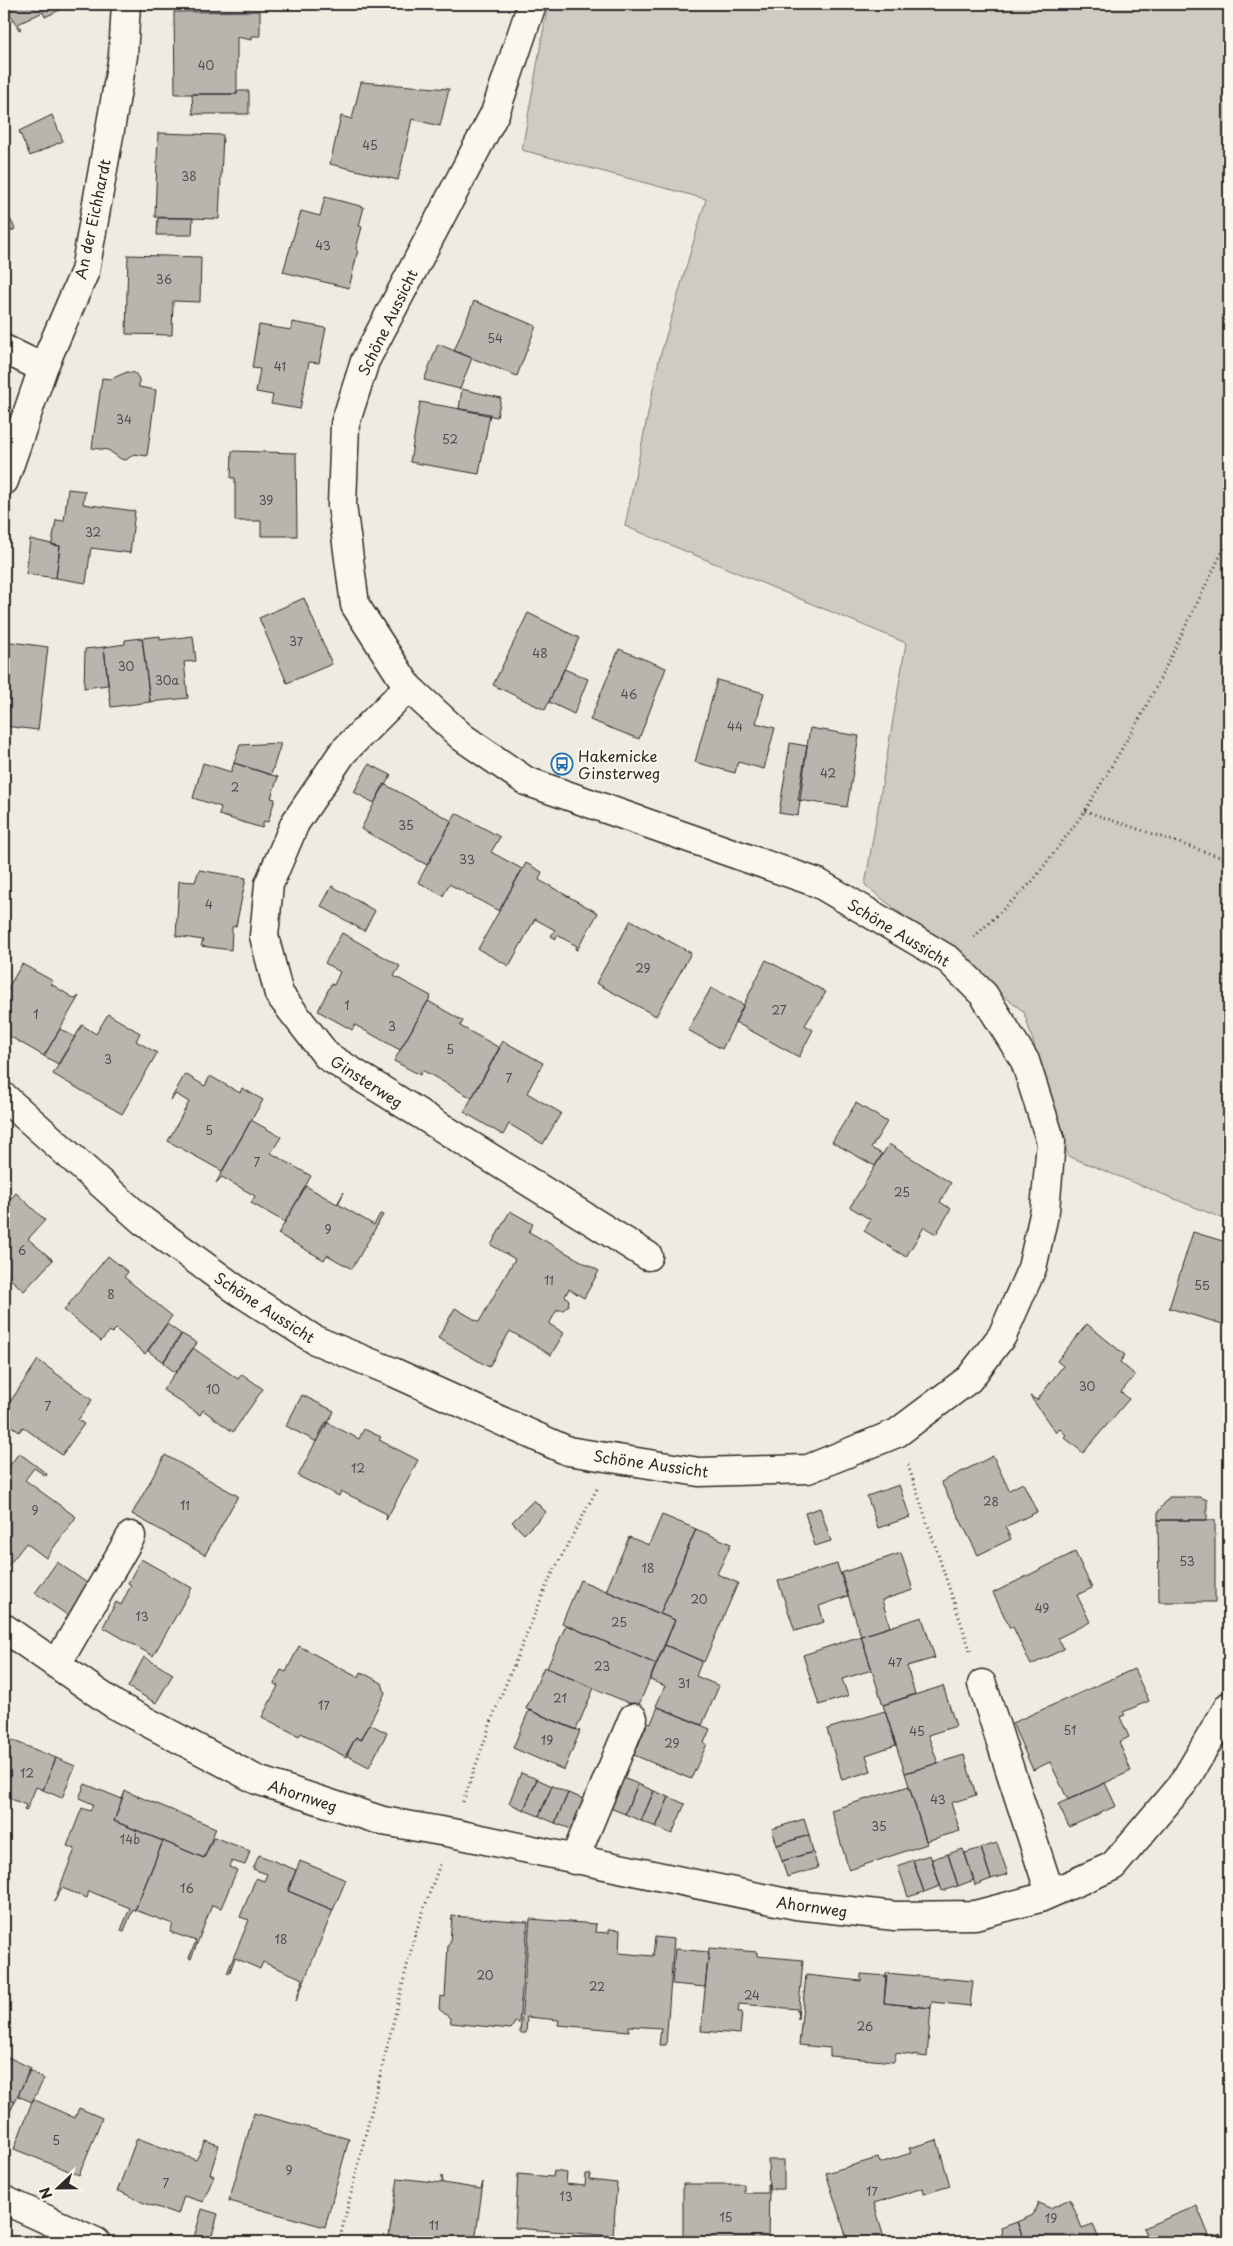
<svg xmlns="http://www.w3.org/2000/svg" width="1233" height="2246" viewBox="0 0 1233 2246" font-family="'Playpen Sans',sans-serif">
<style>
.green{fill:#cecbc2;stroke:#7c7b76}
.building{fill:#b8b5ae;stroke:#2b2b2b}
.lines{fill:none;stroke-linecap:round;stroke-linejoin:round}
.minor-casing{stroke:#2b2b2b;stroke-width:31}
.path{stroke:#2b2b2b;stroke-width:3;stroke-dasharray:1 4;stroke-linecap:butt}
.minor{stroke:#fbf7ec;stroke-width:28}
.labels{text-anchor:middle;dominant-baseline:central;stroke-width:4;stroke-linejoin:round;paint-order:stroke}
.number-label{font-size:12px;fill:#4e4e4c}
.street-label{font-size:15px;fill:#2b2b2b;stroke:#fbf7ec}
.poi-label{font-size:15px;fill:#2b2b2b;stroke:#fbf7ec;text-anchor:start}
</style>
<rect width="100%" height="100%" fill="#eeebe0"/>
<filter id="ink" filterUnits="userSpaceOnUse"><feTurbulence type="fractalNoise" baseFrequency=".02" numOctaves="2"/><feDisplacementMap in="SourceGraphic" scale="10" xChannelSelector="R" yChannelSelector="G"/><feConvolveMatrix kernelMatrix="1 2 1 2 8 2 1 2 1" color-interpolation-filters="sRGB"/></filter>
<g filter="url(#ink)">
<path class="green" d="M548 4H1229V1221L1068 1156 1024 1012 865 885 906 643 625 526 659 360 706 199 522 150Z"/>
<path class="building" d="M5 4H66V7L45 17 43 12 18 24 21 29 19 30Z
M260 11V36H252V40L237 37V94H175L174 12Z
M361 82 449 89 440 126 412 119 398 180 330 164 341 116 352 119Z
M237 91H249V114H193L192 94H237Z
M52 115 63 141 30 156 19 131Z
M158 133 223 135 219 219 155 217Z
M4 181 10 194 4 197Z
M325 197 364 207 359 226 362 227 356 249 358 250 349 288 283 272 301 211 320 216Z
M4 206 15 229 4 235Z
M158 218H193L192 235H157Z
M128 255 201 257 200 302 173 301 172 335 126 334Z
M474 301 536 326 517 376 454 351Z
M292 322 326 328 319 363 309 362 300 409 271 404 273 395 256 392 260 369 252 368 259 325 291 330Z
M438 344 472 358 460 389 424 380Z
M127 372 135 373 139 379V387L156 390 147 456 134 454 126 460 121 459 108 450 92 448 102 378 111 379Z
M462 389 501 398 497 417 459 409Z
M420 402 490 414 479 474 410 462Z
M232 451 296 453 297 536H261V521H235V478H231Z
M68 489 85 491 83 504 135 511 130 553 91 548 86 583 56 578 60 546 52 545V543L56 520 64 521Z
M30 539 60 546 56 578 26 574Z
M304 598 332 664 287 683 259 618Z
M528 613 579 638 545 710 493 685Z
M160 636V640L193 636 196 661 184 662 188 698 150 702 142 638Z
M142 638 150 702 111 707 104 647 125 644V640Z
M4 641 48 647 38 730 4 726Z
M104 647 108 685 84 688 85 649Z
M619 649 666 668 639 739 590 720Z
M564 669 588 679 574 714 549 702Z
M717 680 764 693 756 723 775 728 764 769 738 762 735 773 695 762Z
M810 728 859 736 847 807 798 800Z
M281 743 271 775 234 763 240 745Z
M790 743 807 746 798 816 779 813Z
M203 763 231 772 234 763 278 777 271 798 275 799 268 822 264 821 262 828 219 815 221 807 193 798Z
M369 764 391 775 374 803 354 792Z
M384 784 452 821 427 865 361 829Z
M456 813 500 837 491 852 522 869 499 911 449 884 443 896 418 882Z
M526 863 542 872 539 880 598 913 577 950 575 949 577 946 557 935 556 939 551 936 555 930 535 919 509 966 478 949Z
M199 870 246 878 236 926 232 927 231 950 201 946 203 940 176 936 179 881 195 882Z
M332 886 375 911 364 931 321 906Z
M631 920 691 953 656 1016 596 983Z
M342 933 400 966 394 976 431 996 400 1050 355 1025 352 1030 318 1011 331 984 334 985 340 972 325 963Z
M766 960 826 992 805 1025 813 1030 799 1057 735 1022Z
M22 964 53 981 51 984 75 999 79 996 44 1056 4 1033V995Z
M711 988 744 1005 722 1049 688 1030Z
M428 1001 463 1021 460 1026 500 1048 472 1098 422 1070 420 1075 394 1061Z
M108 1014 140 1033 136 1041 157 1053 122 1114 53 1074 82 1025 96 1034Z
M60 1029 75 1037 58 1064 44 1056Z
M503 1041 543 1063 527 1093 561 1113 543 1144 509 1124 503 1135 464 1112Z
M185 1074 205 1086 210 1076 240 1093 242 1088 263 1100 222 1171 168 1141 189 1102 176 1094 170 1101Z
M856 1103 887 1122 871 1148 882 1154 875 1166 832 1142Z
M251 1120 281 1137 271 1153 311 1176 285 1222 251 1203 255 1196 222 1177 216 1183Z
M889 1144 951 1183 940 1202 951 1209 936 1234 924 1227 906 1257 864 1231 871 1220 850 1207Z
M306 1186 337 1204 344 1192 338 1204 374 1225 380 1214 383 1215 352 1269 327 1255 324 1260 278 1234Z
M16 1193 45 1220 28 1239 53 1260 24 1291 4 1273V1205Z
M510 1211 533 1224 529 1232 599 1271 584 1298 569 1289 565 1296 569 1300 568 1306 563 1310H557L549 1324 564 1333 551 1355 510 1331 489 1367 438 1338 455 1308 479 1322 515 1259 491 1245Z
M1193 1232 1229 1243V1278L1225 1292 1229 1293V1326L1169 1308Z
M108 1256 128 1272 124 1277 172 1316 145 1354 116 1329 112 1333 110 1331 101 1341 64 1310Z
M167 1324 181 1334 163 1362 148 1351Z
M1087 1324 1125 1355 1120 1362 1135 1375 1121 1392 1129 1399 1083 1453 1064 1437 1066 1435 1060 1429 1056 1433 1030 1396 1037 1400 1063 1366 1057 1361Z
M182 1334 197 1343 176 1373 163 1363Z
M193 1348 238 1379 242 1374 263 1389 233 1432 203 1410 200 1415 163 1390Z
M38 1360 92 1400 78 1420 84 1424 62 1455 23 1427 19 1432 4 1420V1411Z
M302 1395 334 1411 317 1442 286 1426Z
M326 1422 359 1439 364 1429 381 1437 379 1440 418 1460 386 1520 387 1514 341 1491 339 1496 298 1476Z
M19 1453 47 1474 46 1476 34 1468 25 1480 76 1517 46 1558 26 1543 8 1566 4 1563V1473Z
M165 1455 238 1496 205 1555 132 1514Z
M993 1456 1009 1490 1023 1483 1037 1512 1005 1527 1011 1539 978 1555 941 1482Z
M899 1485 910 1517 878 1528 867 1496Z
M1169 1497H1200L1207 1500V1520H1158V1512Z
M534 1500 546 1512 524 1534 512 1522Z
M820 1508 831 1541 815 1546 805 1513Z
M662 1515 696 1529 660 1614 606 1591 629 1537 649 1545Z
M1158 1520H1215V1602H1159Z
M696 1529 731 1544 717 1574 738 1583 704 1662 665 1645 675 1620 660 1614Z
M1075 1552 1092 1588 1077 1595 1090 1622 1058 1638 1064 1649 1031 1665 1013 1627 1010 1628 993 1593Z
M901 1553 913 1590 882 1600 890 1627 861 1636 841 1573Z
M141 1559 192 1588 153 1656 103 1627 116 1602 121 1605 131 1585 128 1583Z
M57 1562 87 1583 69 1616 35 1593Z
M837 1564 848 1596 819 1606 824 1622 795 1631 778 1581Z
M580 1580 675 1620 656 1664 562 1623Z
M922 1617 935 1658 907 1666 915 1694 883 1705 861 1636Z
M566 1625 656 1664 638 1707 547 1668Z
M861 1636 872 1670 842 1679 848 1696 819 1705 803 1655Z
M665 1645 702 1661 696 1676 719 1686 702 1725 656 1706 665 1686 650 1680Z
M299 1646 359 1678 361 1672 382 1683 385 1693 361 1740 356 1737 346 1757 301 1733 299 1736 262 1717 278 1686 274 1684 281 1670 286 1672Z
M144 1657 173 1674 156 1703 128 1687Z
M544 1667 594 1688 576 1730 526 1709Z
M1134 1669 1149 1701 1123 1712 1125 1715 1120 1717 1129 1737 1119 1742 1131 1771 1068 1800 1050 1762 1033 1770 1012 1723Z
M943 1686 956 1726 928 1735 938 1763 905 1773 883 1705Z
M658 1707 710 1729 704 1743 707 1744 691 1779 634 1755 648 1722 651 1723Z
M529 1710 580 1731 564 1770 513 1748Z
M885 1711 896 1745 866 1755 871 1771 842 1780 827 1729Z
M370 1724 387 1733 369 1767 346 1755 356 1737 361 1740Z
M4 1737 56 1758 43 1790 36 1787 26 1811 24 1810 26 1805 4 1796Z
M964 1755 976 1795 951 1803 960 1831 926 1841 905 1773Z
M56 1758 75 1766 62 1798 43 1790Z
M521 1773 537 1779 524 1810 509 1803Z
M623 1778 638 1784 625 1814 610 1808Z
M537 1779 552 1786 539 1816 524 1810Z
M1105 1783 1116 1806 1069 1827 1058 1804Z
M85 1784 122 1799 114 1821 163 1841 135 1910 133 1909 124 1931 121 1930 130 1908 89 1891 87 1898 62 1888 54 1902 75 1849 67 1846 82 1808 90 1811 93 1804 79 1798Z
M638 1784 654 1791 641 1821 625 1814Z
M552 1786 568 1793 555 1823 539 1816Z
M909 1786 927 1844 849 1870 831 1810Z
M125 1791 216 1828 204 1858 114 1821Z
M654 1791 669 1797 656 1827 641 1821Z
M568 1793 584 1799 571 1829 555 1823Z
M669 1797 685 1804 672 1834 656 1827Z
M804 1819 809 1835 777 1845 772 1829Z
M809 1835 813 1852 782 1861 777 1845Z
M214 1837 250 1851 245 1865 232 1861 229 1867 237 1870 221 1908 212 1905 191 1959 189 1958 196 1941 170 1932 173 1924 135 1910 163 1841 204 1858Z
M997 1843 1008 1874 991 1879 981 1848Z
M981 1848 991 1879 975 1885 965 1853Z
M963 1849 974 1880 958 1886 948 1854Z
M813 1852 818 1868 787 1877 782 1861Z
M948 1854 958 1886 942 1891 932 1859Z
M259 1855 296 1870 288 1891 333 1910 296 2001 303 1979 263 1962 260 1969 235 1958 229 1974 227 1973 249 1920 240 1917 256 1878 264 1881 267 1874 253 1869Z
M930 1855 940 1886 924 1892 913 1860Z
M913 1860 924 1892 908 1897 898 1866Z
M300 1861 346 1880 333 1910 288 1891Z
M452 1916 528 1922 519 2023 515 2022 511 2029 451 2023 450 2018 439 2009 440 1996 445 1997 448 1945 450 1943Z
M530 1919 596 1924 595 1932 609 1933V1929L620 1930 619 1953 653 1956 655 1937 674 1939 666 2045H659L661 2028 629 2026V2031L558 2025 559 2020 527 2017 526 2033H520Z
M709 1948 757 1952V1956L803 1960 798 2019 797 2009 739 2004 738 2012H742L740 2034 701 2031Z
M675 1949 709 1952 705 1987 672 1984Z
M886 1973 973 1981 970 2006 932 2002 931 2008 884 2003Z
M861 1974 887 1976 884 2003 931 2008 927 2057 896 2053 894 2062 830 2056V2048L799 2045 806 1975 861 1981Z
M8 2057 31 2068 15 2101 4 2095V2069Z
M29 2070 44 2079 32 2102 18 2096Z
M4 2095 15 2101 4 2125Z
M33 2099 75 2118 79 2108 102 2118 79 2175 14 2149Z
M254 2113 349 2139 325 2227 229 2201Z
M137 2138 196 2160 206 2141 219 2145 210 2174 214 2176 203 2202 184 2196 178 2214 144 2203 119 2191 117 2192Z
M937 2140 950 2186 924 2194 923 2188 874 2203 885 2242H848L826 2173 878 2158 880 2163 911 2153 909 2148Z
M768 2160H784V2189H769Z
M554 2171 567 2173 566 2184 585 2186 586 2174H591L590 2180 617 2183 613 2236 515 2228 518 2174 553 2177Z
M442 2176 443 2183 481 2189 483 2182 475 2242H388L398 2178 442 2183Z
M683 2184H744V2193H767V2184H769L768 2242H683Z
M1070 2199 1082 2228 1093 2224 1100 2242H1025L1017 2222 1033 2215 1038 2203 1050 2208Z
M1197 2206 1210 2238 1220 2234 1224 2242H1149L1143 2228Z
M202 2209 218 2214 210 2242 193 2241Z
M1017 2222 1025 2242H1003L1001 2228Z"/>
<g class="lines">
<g class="minor-casing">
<path id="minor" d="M4 349 43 368
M4 481 43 368 85 271 123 56 126 4
M408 687 343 752 295 823 269 884 264 936 279 994 327 1056 648 1256
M4 1097 143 1221 237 1290 315 1340 393 1372 568 1451 699 1472 808 1469 897 1433 969 1379 1002 1336 1032 1268 1045 1210 1051 1142 1025 1061 984 995 949 960 818 883 526 781 462 737 408 687 355 605 342 505 345 424 365 361 495 113 532 4
M4 1628 115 1705 257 1780 383 1821 452 1833 796 1905 895 1916 975 1915 1040 1898 1113 1866 1184 1782 1229 1706
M57 1664 131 1536
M982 1684 1050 1893
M574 1860 633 1718
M4 2200 96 2242"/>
</g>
<path class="path" d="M1085 811 1229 860
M974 937 1032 882 1085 811 1144 711 1229 538
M908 1465 971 1653
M463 1802 496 1708 549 1580 597 1489
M339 2242 415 1934 440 1864"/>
<use href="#minor" class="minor"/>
</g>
</g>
<defs>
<g id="bus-ring" transform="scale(1.125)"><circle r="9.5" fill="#fbf7ec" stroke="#1f6fb2" stroke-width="1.5"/><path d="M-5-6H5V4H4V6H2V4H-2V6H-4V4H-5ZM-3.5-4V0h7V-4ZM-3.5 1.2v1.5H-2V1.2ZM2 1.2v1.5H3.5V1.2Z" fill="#1f6fb2"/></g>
</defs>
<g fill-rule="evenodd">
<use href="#bus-ring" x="562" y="764"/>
</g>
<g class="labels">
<g class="number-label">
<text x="206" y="65">40</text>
<text x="370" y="145">45</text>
<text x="189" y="176">38</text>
<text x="323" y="245">43</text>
<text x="164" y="279">36</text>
<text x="495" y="338">54</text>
<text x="280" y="366">41</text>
<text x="124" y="419">34</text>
<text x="450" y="439">52</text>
<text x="266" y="500">39</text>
<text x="93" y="532">32</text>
<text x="296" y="641">37</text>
<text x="540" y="653">48</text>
<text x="126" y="666">30</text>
<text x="167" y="680">30a</text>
<text x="629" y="694">46</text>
<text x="735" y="726">44</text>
<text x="828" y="773">42</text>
<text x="235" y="787">2</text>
<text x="406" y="825">35</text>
<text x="467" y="859">33</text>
<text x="209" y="904">4</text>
<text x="643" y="968">29</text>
<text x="347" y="1005">1</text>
<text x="779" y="1010">27</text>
<text x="36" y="1014">1</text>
<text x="392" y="1026">3</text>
<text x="450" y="1049">5</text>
<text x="108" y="1059">3</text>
<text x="509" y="1078">7</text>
<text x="209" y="1130">5</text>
<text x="257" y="1162">7</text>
<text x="902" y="1192">25</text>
<text x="328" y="1229">9</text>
<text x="22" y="1250">6</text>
<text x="549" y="1280">11</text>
<text x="1202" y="1285">55</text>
<text x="111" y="1294">8</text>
<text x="1087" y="1386">30</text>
<text x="213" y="1389">10</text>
<text x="48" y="1406">7</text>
<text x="358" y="1468">12</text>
<text x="991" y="1501">28</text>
<text x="185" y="1505">11</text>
<text x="35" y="1510">9</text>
<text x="1187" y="1561">53</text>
<text x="648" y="1568">18</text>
<text x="699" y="1599">20</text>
<text x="1042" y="1608">49</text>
<text x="142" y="1616">13</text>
<text x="619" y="1622">25</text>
<text x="895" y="1662">47</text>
<text x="602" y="1666">23</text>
<text x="684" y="1683">31</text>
<text x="560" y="1698">21</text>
<text x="324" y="1705">17</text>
<text x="1070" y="1730">51</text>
<text x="917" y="1731">45</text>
<text x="547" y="1740">19</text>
<text x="672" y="1743">29</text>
<text x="27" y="1773">12</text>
<text x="938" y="1799">43</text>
<text x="879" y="1826">35</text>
<text x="130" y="1839">14b</text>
<text x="187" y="1888">16</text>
<text x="281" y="1939">18</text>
<text x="485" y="1975">20</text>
<text x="597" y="1986">22</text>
<text x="752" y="1995">24</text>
<text x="865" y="2026">26</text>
<text x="56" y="2140">5</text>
<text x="289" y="2170">9</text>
<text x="166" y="2183">7</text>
<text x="872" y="2191">17</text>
<text x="566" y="2196">13</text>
<text x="726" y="2217">15</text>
<text x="1051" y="2218">19</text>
<text x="434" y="2225">11</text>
</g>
<g class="street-label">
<text transform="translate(92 219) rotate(-78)">An der Eichhardt</text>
<text transform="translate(387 322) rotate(-64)">Schöne Aussicht</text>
<text transform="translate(899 932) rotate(31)">Schöne Aussicht</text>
<text transform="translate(367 1081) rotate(33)">Ginsterweg</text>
<text transform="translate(265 1307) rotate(33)">Schöne Aussicht</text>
<text transform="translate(651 1463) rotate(8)">Schöne Aussicht</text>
<text transform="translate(303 1795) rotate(18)">Ahornweg</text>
<text transform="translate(812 1906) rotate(8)">Ahornweg</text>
</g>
<g class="poi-label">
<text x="578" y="755">Hakemicke<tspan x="578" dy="17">Ginsterweg</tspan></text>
</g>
</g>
<rect width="1233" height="2246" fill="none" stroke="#fbf7ec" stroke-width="20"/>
<rect x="10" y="10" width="1213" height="2226" fill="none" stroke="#2b2b2b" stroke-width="2" filter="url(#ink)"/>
<g transform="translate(58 2188) rotate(248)" stroke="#fbf7ec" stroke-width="4" paint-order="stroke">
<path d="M0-4L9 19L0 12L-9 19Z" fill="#2b2b2b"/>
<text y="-8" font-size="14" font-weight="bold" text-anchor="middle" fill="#2b2b2b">N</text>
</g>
</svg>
